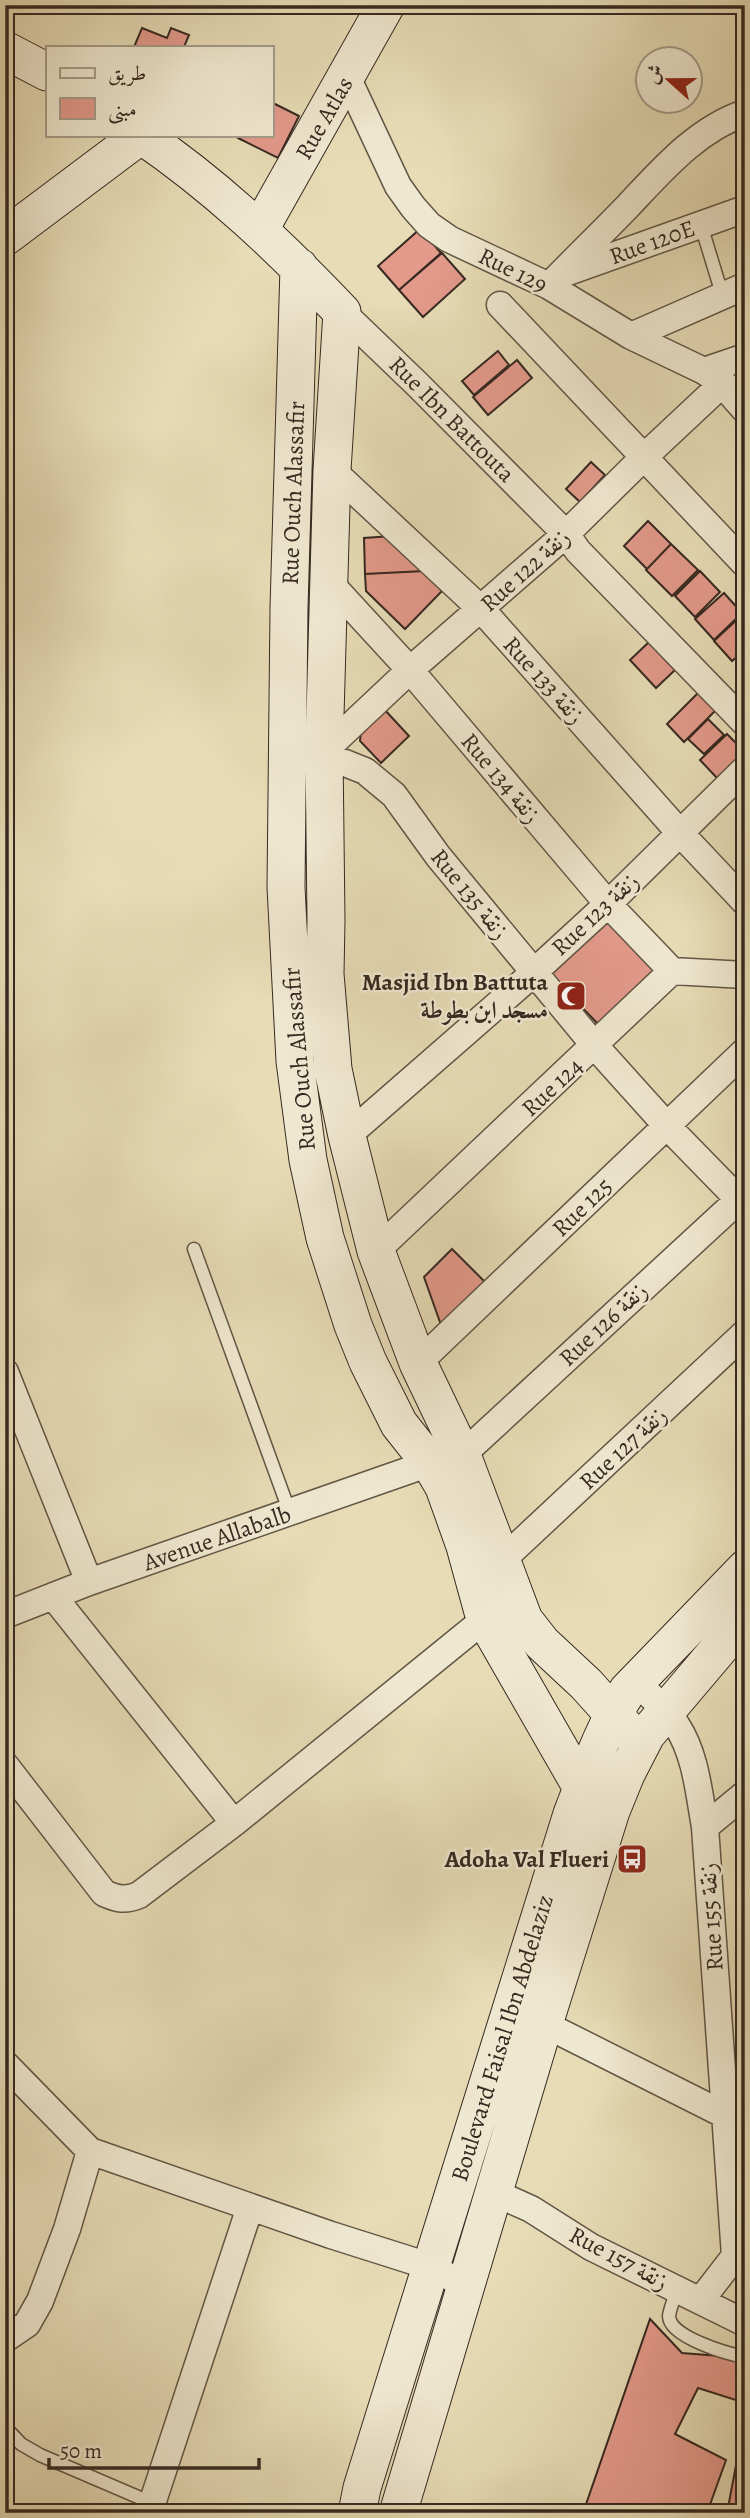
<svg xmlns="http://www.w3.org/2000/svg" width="750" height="2518" viewBox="0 0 750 2518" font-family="Alegreya,Amiri,serif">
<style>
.building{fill:#e39a8b;stroke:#362921;stroke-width:2}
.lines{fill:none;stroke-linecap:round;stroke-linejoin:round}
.lane-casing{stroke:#625646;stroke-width:15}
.street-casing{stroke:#625646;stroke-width:29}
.secondary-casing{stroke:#362921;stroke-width:39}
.lane{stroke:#efe8d0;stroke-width:12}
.street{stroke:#efe8d0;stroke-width:26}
.secondary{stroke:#efe8d0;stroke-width:37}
.labels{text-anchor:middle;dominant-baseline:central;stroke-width:5;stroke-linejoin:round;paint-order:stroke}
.street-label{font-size:24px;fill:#362921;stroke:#efe8d0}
.poi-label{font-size:24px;font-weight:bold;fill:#362921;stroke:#efe8d0;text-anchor:end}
</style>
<rect width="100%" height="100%" fill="#e7dcb6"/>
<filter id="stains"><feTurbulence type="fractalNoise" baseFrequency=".00286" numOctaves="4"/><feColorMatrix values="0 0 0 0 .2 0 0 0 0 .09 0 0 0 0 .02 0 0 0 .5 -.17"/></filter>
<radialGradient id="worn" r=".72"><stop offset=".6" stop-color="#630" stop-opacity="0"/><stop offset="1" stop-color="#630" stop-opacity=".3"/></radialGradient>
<path class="building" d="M142 28 167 38 171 28 189 35 184 47H134Z
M271 102 299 116 278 158 238 138 240 135H271Z
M420 229 441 253 399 290 378 266Z
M442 253 465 279 423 317 399 290Z
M498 351 509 365 474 395 462 381Z
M517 360 532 378 488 415 473 397Z
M591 462 605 475 580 502 566 489Z
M648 521 671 544 647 569 624 546Z
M392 536 424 571 365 574 364 538Z
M671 544 698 570 672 596 646 570Z
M424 571 442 591 405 629 366 591 365 574Z
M700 571 720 592 695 617 675 596Z
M724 593 742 613 714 640 695 619Z
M744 613 745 650 732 661 714 641Z
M649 642 675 670 656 688 630 660Z
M699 692 716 710 684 742 667 724Z
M384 709 409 736 381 763 360 741 361 731Z
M708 719 724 735 704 754 688 739Z
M727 734 745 752 717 778 700 760Z
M607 910 659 965 598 1024 545 969Z
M452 1249 485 1282 441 1325 424 1277Z
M650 2319 682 2353 745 2358V2403L698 2388 675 2434 726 2460 707 2513H667L661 2510 660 2513H583Z
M745 2459V2513H727L737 2460Z"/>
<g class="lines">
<g class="lane-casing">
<path id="lane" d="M701 225 722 294
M194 1249 290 1513
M677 2289C675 2297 670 2308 669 2316 669 2337 728 2354 745 2357
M5 2427 21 2444 40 2455 152 2503"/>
</g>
<g class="street-casing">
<path id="street" d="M347 77 398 186 413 207 429 225 449 239 549 286 631 336 704 371 735 392
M565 273 745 209
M549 286C575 259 602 233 628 206 662 170 697 129 745 113
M500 305 745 564
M342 312 418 385 566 534 578 551 745 723
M631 336 745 286
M704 371 745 357
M332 470 482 610 680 833 745 902
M330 583 410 670 608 904 672 971
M324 751 410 670 566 534 643 458 722 384 745 410
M324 764 345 763 365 771 394 795 438 856 595 1046 667 1126 745 1206
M347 1136 520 985 608 904 745 769
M376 1251 672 971 745 975
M418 1363 745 1051
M5 1372 89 1582
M462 1455 745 1194
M500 1562 745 1333
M53 1596 234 1823
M5 1615 89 1582 430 1463
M635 1682C649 1695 667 1708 677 1726 696 1755 699 1794 705 1827L735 2256
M5 1765 104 1893C117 1899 125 1901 139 1895L234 1823 485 1619
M705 1827 745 1794
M544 2024 725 2115
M5 2064 90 2151 331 2235 432 2267 466 2286
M493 2192 531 2209 591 2247 745 2323
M701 2300 735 2256 745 2247
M5 2339 27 2324 40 2301 67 2229 90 2151
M149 2513 250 2207"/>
</g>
<g class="secondary-casing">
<path id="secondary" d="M5 50 47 72
M141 135C216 186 280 247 342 312L332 470 324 751 326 920 325 974 333 1069 347 1136 376 1251 418 1363 462 1455 524 1620 542 1643 586 1684 641 1745
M260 229 386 5
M5 237 141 135
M299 267 289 608 286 887 295 1061 308 1160 325 1238 353 1325 368 1362 399 1424 430 1463 444 1487 465 1546 485 1619 582 1788
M357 2513 362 2488 572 1814C589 1771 603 1728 628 1690L745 1569
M398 2513 544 2024 611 1811 626 1774 646 1735 745 1618"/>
</g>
<use href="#lane" class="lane"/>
<use href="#street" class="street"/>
<use href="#secondary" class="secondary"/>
</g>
<defs>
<g id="mosque-square" transform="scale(1.575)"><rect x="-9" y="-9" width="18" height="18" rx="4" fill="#8f2418" stroke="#efe8d0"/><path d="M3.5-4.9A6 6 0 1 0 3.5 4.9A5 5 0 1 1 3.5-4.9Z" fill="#fff"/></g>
<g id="bus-square" transform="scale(1.575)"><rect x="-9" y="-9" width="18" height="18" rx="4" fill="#8f2418" stroke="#efe8d0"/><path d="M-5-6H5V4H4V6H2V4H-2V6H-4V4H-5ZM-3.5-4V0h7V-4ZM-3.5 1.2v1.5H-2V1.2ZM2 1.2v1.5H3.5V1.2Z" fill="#fff"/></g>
</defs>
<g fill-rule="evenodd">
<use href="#mosque-square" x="571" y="996"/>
<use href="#bus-square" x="632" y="1859"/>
</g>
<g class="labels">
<g class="street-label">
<text transform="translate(324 118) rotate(-60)">Rue Atlas</text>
<text transform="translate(652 242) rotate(-20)">Rue 120E</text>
<text transform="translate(513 270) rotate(26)">Rue 129</text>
<text transform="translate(452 419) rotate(45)">Rue Ibn Battouta</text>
<text transform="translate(293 493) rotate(-88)">Rue Ouch Alassafir</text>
<text transform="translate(525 570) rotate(-42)">Rue 122 زنقة</text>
<text transform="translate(544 680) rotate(48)">Rue 133 زنقة</text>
<text transform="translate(501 778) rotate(50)">Rue 134 زنقة</text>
<text transform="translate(470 894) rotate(51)">Rue 135 زنقة</text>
<text transform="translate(595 914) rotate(-43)">Rue 123 زنقة</text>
<text transform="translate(299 1059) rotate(-95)">Rue Ouch Alassafir</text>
<text transform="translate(552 1087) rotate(-43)">Rue 124</text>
<text transform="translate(582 1207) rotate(-44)">Rue 125</text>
<text transform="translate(603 1324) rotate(-43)">Rue 126 زنقة</text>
<text transform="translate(623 1448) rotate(-43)">Rue 127 زنقة</text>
<text transform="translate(217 1538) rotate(-19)">Avenue Allabalb</text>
<text transform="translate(711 1917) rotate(-94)">Rue 155 زنقة</text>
<text transform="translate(502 2038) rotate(-73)">Boulevard Faisal Ibn Abdelaziz</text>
<text transform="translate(619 2258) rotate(28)">Rue 157 زنقة</text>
</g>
<g class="poi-label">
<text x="548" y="982">Masjid Ibn Battuta<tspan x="548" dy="28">مسجد ابن بطوطة</tspan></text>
<text x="609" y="1859">Adoha Val Flueri</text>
</g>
</g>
<rect width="750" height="2518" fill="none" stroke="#e7dcb6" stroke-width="28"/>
<rect x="7" y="7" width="736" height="2504" fill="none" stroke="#362921" stroke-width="3.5"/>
<rect x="14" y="14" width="722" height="2490" fill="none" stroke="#362921" stroke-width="2"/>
<rect x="46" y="46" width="228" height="91" fill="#efe8d0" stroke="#a59c8a" stroke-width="2"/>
<rect x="60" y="68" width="35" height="10" fill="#efe8d0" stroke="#a59c8a" stroke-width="2"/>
<text x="108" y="80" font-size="21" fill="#362921">طريق</text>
<rect x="60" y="98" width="35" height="21" fill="#e39a8b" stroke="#a59c8a" stroke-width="2"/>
<text x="108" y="116" font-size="21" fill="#362921">مبنى</text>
<g transform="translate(669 80) rotate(291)"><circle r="33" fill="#efe8d0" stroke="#a59c8a" stroke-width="2"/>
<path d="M0-5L12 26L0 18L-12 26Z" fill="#8f2418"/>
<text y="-10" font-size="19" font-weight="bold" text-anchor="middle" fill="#362921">ش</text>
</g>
<path d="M49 2458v10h210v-10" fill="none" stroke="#362921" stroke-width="3.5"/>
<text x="60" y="2458" font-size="21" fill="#362921" stroke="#efe8d0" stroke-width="5" paint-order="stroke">50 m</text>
<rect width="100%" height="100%" filter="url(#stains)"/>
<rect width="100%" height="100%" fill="url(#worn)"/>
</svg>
